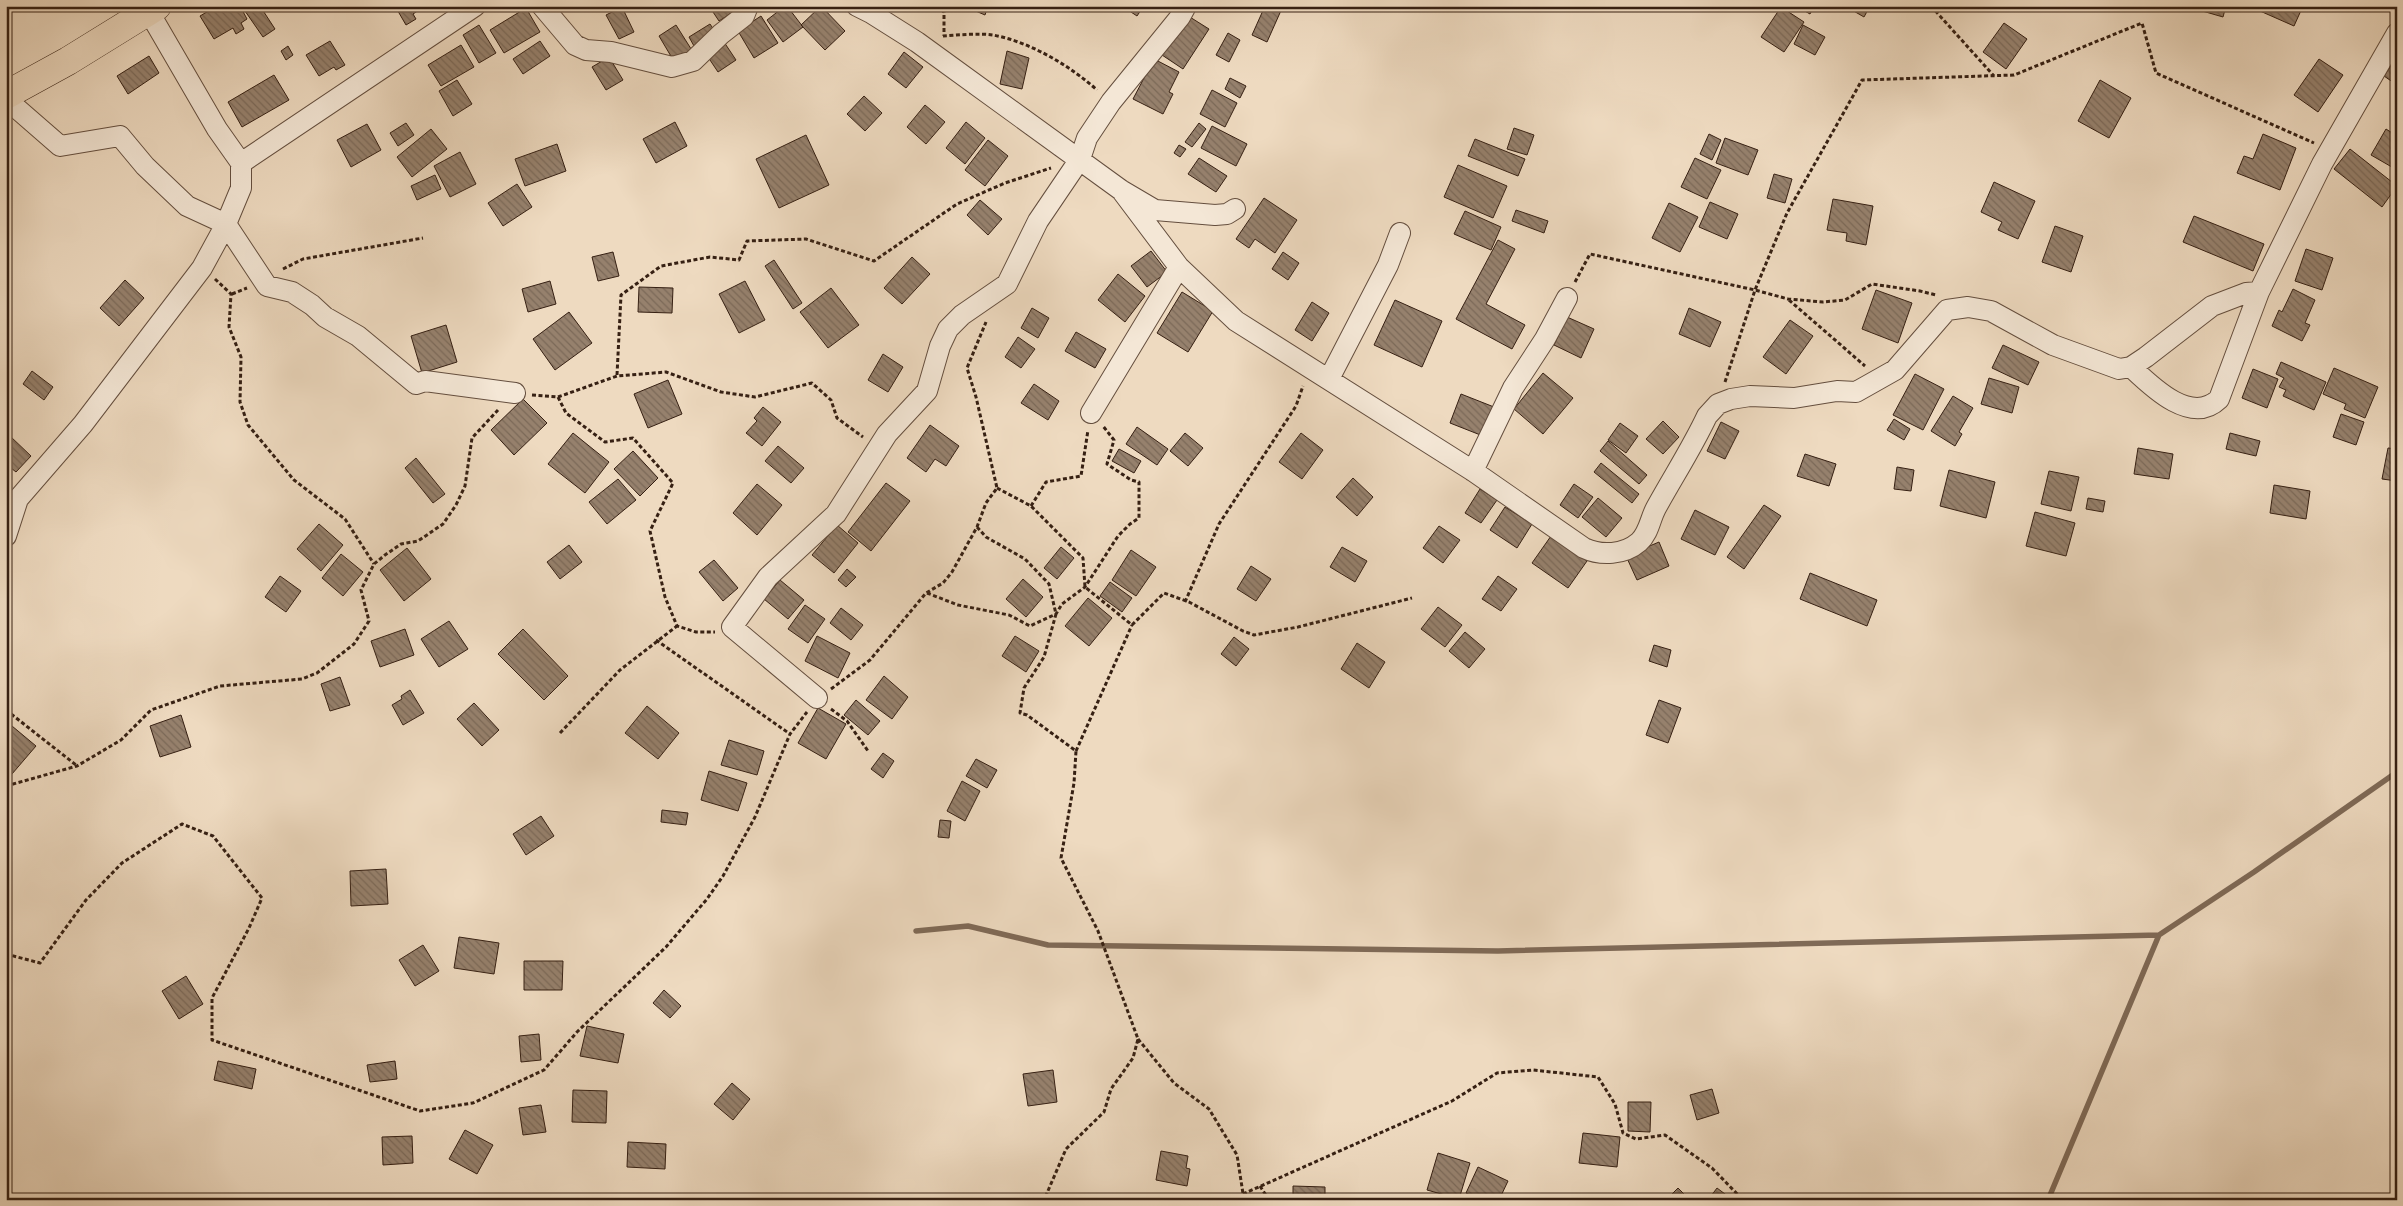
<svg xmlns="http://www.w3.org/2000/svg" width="2403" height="1206" viewBox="0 0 2403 1206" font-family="'Gentium Book Plus',serif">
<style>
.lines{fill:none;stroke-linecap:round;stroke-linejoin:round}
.stream{stroke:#7f6a57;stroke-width:5.5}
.building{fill:url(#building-back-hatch);stroke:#362013}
.minor-casing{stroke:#644e3e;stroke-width:22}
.highway-casing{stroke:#362013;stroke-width:29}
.path{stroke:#362013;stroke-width:3;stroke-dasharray:4 2.5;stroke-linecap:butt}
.minor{stroke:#f4e7d6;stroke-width:20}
.highway{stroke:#eedac0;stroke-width:28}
</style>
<defs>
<pattern id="building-back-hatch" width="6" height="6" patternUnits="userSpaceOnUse" patternTransform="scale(1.25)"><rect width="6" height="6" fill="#96816d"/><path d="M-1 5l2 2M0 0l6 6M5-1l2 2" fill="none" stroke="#7b6958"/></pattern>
</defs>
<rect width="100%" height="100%" fill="#eedac0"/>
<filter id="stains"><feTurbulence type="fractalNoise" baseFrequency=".004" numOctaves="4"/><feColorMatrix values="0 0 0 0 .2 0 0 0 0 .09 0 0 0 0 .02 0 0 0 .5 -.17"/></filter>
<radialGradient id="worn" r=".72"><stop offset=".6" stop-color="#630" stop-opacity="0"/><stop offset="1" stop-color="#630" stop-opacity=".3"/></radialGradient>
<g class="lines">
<path class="stream" d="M916 931 968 926 1048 945 1498 951 2159 935
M2048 1200 2159 935 2254 872 2397 772"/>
</g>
<path class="building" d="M217 6H240L247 19 241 23 244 29 236 34 233 28 214 39 200 16Z
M251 6H260L275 29 263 37 245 11Z
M395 6H425L413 14 416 19 406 25Z
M709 6H729L733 12 719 21Z
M785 6H787L803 27 783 42 767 20Z
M821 6 845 31 825 50 801 25Z
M964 6H988L985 15Z
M1122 6H1151L1149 10 1143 7 1137 16Z
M1265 6H1283L1267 42 1252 35Z
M1796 6H1814L1810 14Z
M1845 6H1870L1864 17Z
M2185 6H2226L2223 17Z
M2262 6H2303L2294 26 2260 11Z
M622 7 634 32 619 39 606 15Z
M1781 7 1804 22 1784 52 1761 37Z
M526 8 540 32 504 53 490 30Z
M1185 14 1209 29 1183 69 1159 53Z
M761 16 778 43 754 58 738 31Z
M2004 23 2027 39 2006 69 1983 52Z
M710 24 716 33 694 46 689 37Z
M479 25 496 53 479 63 463 35Z
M676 25 693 52 675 63 659 36Z
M1803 25 1825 37 1815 55 1794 44Z
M1228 33 1240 40 1229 62 1216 55Z
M330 41 345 65 336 70 334 67 319 76 306 55Z
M540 41 550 56 523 74 513 59Z
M724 42 736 60 718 72 706 54Z
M461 45 474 67 441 86 428 65Z
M288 46 293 55 286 60 281 51Z
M1007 51 1029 58 1022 89 1000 84Z
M904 52 923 67 906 88 888 74Z
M149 56 159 73 128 94 117 76Z
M609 57 623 80 606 90 592 67Z
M2397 57V85L2384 76Z
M1154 59 1179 72 1169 92 1173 94 1163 114 1133 99Z
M2319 59 2343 75 2318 112 2294 95Z
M274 75 289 100 242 127 228 102Z
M1230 78 1246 86 1240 98 1225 89Z
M457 80 472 104 453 116 439 91Z
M2100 80 2131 98 2109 138 2078 121Z
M1212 90 1237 103 1225 127 1200 114Z
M864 96 882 113 865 131 847 114Z
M925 105 945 122 926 144 907 127Z
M675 122 687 146 656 163 643 139Z
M966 122 985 138 965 164 946 148Z
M406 123 414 135 398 146 390 133Z
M1199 123 1206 129 1192 147 1185 142Z
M367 124 381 150 351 167 337 140Z
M1212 126 1247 144 1236 166 1201 148Z
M1514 128 1534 135 1527 155 1507 149Z
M431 129 447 149 412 177 397 157Z
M2386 129 2397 136V170L2371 155Z
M1709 134 1721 140 1712 160 1700 154Z
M2263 134 2296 148 2280 190 2237 173 2244 156 2253 159Z
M806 135 829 185 779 208 756 159Z
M1725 138 1758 150 1748 175 1716 163Z
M1475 139 1525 159 1518 176 1468 156Z
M988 140 1008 156 985 186 965 170Z
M557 144 566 171 525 186 515 159Z
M1179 145 1186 149 1180 157 1174 153Z
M2350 149 2397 186 2382 207 2334 169Z
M460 152 476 184 450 197 434 166Z
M1199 158 1227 176 1216 192 1188 174Z
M1695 158 1721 170 1707 199 1681 187Z
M1458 165 1507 186 1493 218 1444 197Z
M1774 174 1792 179 1785 203 1767 198Z
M435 175 441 189 417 200 411 186Z
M1994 182 2035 201 2018 239 1998 230 2002 222 1981 212Z
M517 184 532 207 503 226 488 203Z
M1264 198 1297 220 1275 253 1255 239 1249 248 1236 239Z
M1833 199 1873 206 1866 245 1846 241 1847 233 1827 230Z
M980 200 1002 219 988 235 967 215Z
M1710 202 1738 214 1727 239 1699 227Z
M1669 203 1698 217 1680 252 1652 238Z
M1516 210 1548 221 1544 233 1512 221Z
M1465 211 1501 227 1491 250 1454 234Z
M2194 216 2264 244 2253 271 2183 242Z
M2055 226 2083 236 2071 272 2042 262Z
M1498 240 1515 249 1486 304 1525 325 1512 349 1456 319Z
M2306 249 2333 258 2322 290 2295 281Z
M1151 251 1167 272 1147 287 1131 266Z
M613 252 619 276 598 281 592 257Z
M1283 252 1299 263 1288 280 1272 269Z
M912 257 930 274 902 304 884 288Z
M774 260 802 303 793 309 765 266Z
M1118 274 1145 296 1125 322 1098 300Z
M125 280 144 298 119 326 100 308Z
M550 281 556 304 528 312 522 289Z
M745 281 765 320 739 333 719 294Z
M639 287 673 288 672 313 638 312Z
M831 288 859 325 828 348 800 312Z
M2293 289 2315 300 2305 323 2310 325 2302 341 2272 326 2279 310 2282 312Z
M1876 290 1912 303 1898 343 1862 329Z
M1182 292 1213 311 1188 352 1157 333Z
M1395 300 1442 321 1422 367 1374 345Z
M1312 302 1329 313 1312 341 1295 330Z
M1032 308 1049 318 1038 338 1021 328Z
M1689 308 1721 322 1710 347 1679 334Z
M569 312 592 343 555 370 533 339Z
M1567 317 1594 329 1581 358 1554 345Z
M1790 320 1813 336 1786 374 1763 357Z
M446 325 457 362 422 373 411 336Z
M1076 332 1106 349 1095 368 1065 351Z
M1018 337 1035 349 1021 368 1005 357Z
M2003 345 2039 362 2028 385 1992 368Z
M883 354 903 367 888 392 868 380Z
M2281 362 2326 382 2314 410 2283 396 2286 390 2279 387 2284 378 2276 374Z
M2334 368 2378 387 2365 418 2344 409 2346 404 2323 394Z
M2253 369 2278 379 2267 408 2242 398Z
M32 371 53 387 44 400 23 384Z
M1543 373 1573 398 1543 434 1514 409Z
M1915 374 1944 389 1923 430 1893 415Z
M1989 378 2019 387 2012 413 1981 404Z
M668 380 682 414 648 428 634 394Z
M1034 384 1059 401 1048 420 1021 403Z
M1461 394 1494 407 1483 436 1450 423Z
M1953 396 1973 408 1959 432 1962 434 1955 446 1931 431Z
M523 399 547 423 514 455 491 430Z
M763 407 781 422 762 446 746 433 757 421 754 418Z
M2341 414 2364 422 2356 445 2333 437Z
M1894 419 1910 429 1904 440 1887 430Z
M1663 421 1679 437 1663 454 1646 439Z
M1721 422 1739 431 1725 459 1707 451Z
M1620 423 1638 436 1626 453 1608 440Z
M930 425 959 446 946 466 935 459 926 472 907 458Z
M1137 427 1168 449 1157 465 1126 444Z
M573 433 609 462 585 493 548 464Z
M1185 433 1203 448 1188 466 1170 451Z
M1301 433 1323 450 1302 479 1279 462Z
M2230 433 2260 441 2256 456 2226 449Z
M10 436 31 456 16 472 6 464V441Z
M1608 441 1647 475 1639 484 1600 451Z
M778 446 804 468 791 483 765 461Z
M2138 448 2173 454 2169 479 2134 474Z
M2388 448 2397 449V481L2382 479Z
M1119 449 1141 461 1134 473 1112 461Z
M633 451 658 478 640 496 614 469Z
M1805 454 1836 464 1829 486 1797 476Z
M416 458 445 494 433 503 405 468Z
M1601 463 1639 494 1632 503 1594 472Z
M1897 467 1914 470 1911 491 1894 489Z
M1949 470 1995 482 1986 518 1940 506Z
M2049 471 2079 477 2071 511 2041 504Z
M1353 478 1373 497 1357 516 1336 497Z
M618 479 636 500 607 524 589 502Z
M886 483 910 501 871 551 848 532Z
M757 484 782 505 757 535 733 513Z
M1574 484 1593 497 1578 518 1560 505Z
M2274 485 2310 491 2306 519 2270 513Z
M1480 489 1497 500 1481 523 1465 513Z
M1598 498 1622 518 1606 537 1582 517Z
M2088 498 2105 501 2103 512 2086 509Z
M1764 505 1781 516 1744 569 1727 557Z
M1505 507 1532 524 1517 548 1490 530Z
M1695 510 1729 527 1715 555 1681 539Z
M2035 512 2075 523 2066 556 2026 546Z
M319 524 343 545 321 571 297 549Z
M837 525 858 543 834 573 812 555Z
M1439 526 1460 540 1443 563 1423 548Z
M1551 536 1587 561 1568 588 1532 563Z
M1659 542 1669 566 1637 580 1626 556Z
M569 545 582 562 560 579 547 562Z
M1061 547 1074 558 1057 579 1044 568Z
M1342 547 1367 561 1355 582 1330 567Z
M407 548 431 579 404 601 380 570Z
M1131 550 1156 567 1136 596 1112 580Z
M341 554 363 572 343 596 322 578Z
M714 560 738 588 723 601 699 572Z
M1251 566 1271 579 1256 601 1237 589Z
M847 569 856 577 846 587 838 580Z
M1810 573 1877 600 1867 626 1800 599Z
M280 576 301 591 286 612 265 597Z
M1498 576 1517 589 1501 611 1482 599Z
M1023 579 1043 597 1026 617 1006 599Z
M780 580 804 600 788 619 764 599Z
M1110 582 1132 598 1122 612 1100 596Z
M1088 598 1112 618 1089 646 1065 626Z
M805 605 825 619 808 643 788 629Z
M1438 607 1462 625 1445 647 1421 629Z
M841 608 863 625 851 640 830 623Z
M449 621 468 649 439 667 421 639Z
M405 629 414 655 380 667 371 641Z
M523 629 568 676 544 700 498 654Z
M1465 632 1485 649 1469 668 1449 651Z
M817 636 850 653 838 678 805 661Z
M1015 636 1039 651 1026 672 1002 656Z
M1234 637 1249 649 1236 666 1221 654Z
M1357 643 1385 662 1369 688 1341 669Z
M1654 645 1671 650 1667 667 1649 661Z
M884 676 908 697 892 719 866 700Z
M340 677 350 705 330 711 321 684Z
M410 690 424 713 403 725 392 705 402 699 401 696Z
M856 700 880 721 868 735 844 715Z
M1659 700 1681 708 1668 743 1646 735Z
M474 703 499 730 482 746 457 719Z
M647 706 679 733 658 759 625 733Z
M818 708 846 724 826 759 798 743Z
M181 715 191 747 160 757 150 726Z
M6 721 36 746 6 781Z
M729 740 764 751 757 775 721 765Z
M883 753 894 761 883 778 871 769Z
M976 759 997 770 987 788 966 776Z
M709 771 747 783 738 811 701 800Z
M962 781 980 791 965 821 947 811Z
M662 810 688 813 686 825 661 822Z
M541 816 554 836 526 855 513 834Z
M940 820 951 821 949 838 938 837Z
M386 869 388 904 351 906 350 871Z
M459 937 499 943 494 974 454 968Z
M423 945 439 971 415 986 399 960Z
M524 961H563L562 990H524Z
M186 976 203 1004 179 1019 162 991Z
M664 990 681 1006 670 1018 653 1003Z
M587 1026 624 1034 618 1063 580 1056Z
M539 1034 541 1060 521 1062 519 1036Z
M218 1061 256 1069 252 1089 214 1080Z
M395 1061 397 1079 370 1082 367 1065Z
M1053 1070 1057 1102 1028 1106 1023 1074Z
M732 1083 750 1099 733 1120 714 1104Z
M1712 1089 1719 1113 1697 1120 1690 1095Z
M573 1090 607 1091 606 1123 572 1122Z
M1628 1102H1651L1650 1132 1628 1131Z
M541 1105 546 1132 523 1135 519 1108Z
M465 1130 493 1145 477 1174 449 1159Z
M1583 1133 1620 1137 1617 1167 1579 1163Z
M412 1136 413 1163 383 1165 382 1137Z
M628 1142 666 1144 665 1169 627 1167Z
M1161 1151 1188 1156 1186 1168 1190 1169 1187 1186 1156 1180Z
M1438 1153 1470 1163 1459 1199 1427 1190Z
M1478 1167 1508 1181 1499 1200H1480L1466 1193Z
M1293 1186 1325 1187V1200H1293Z
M1678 1188 1690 1200H1666Z
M1717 1188 1733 1200H1708Z"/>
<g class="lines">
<g class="minor-casing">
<path id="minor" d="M542 6 575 45 586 50 611 52 672 67 693 61 721 34 744 16 748 6
M857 6 871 13 917 42 1121 190 1155 210 1215 215 1227 214 1235 209
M6 99 60 146 120 136 145 166 187 206 226 224 267 286 292 292 312 305 325 317 358 336 416 384 425 381 515 393
M241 163 475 6
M1121 190 1179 267 1236 321 1473 471 1584 548C1601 556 1624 555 1639 542 1649 533 1650 519 1656 508 1673 477 1692 448 1707 416L1718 404 1731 399 1750 396 1794 398 1837 391 1856 392 1895 370 1947 310 1968 307 1991 311 2053 345 2119 369 2131 367 2146 357 2212 306 2246 293 2259 292
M2131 367C2151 386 2191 426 2219 399L2259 292 2322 164 2397 33
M1329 379 1388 265 1400 233
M1091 413 1179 267
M1473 471 1513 388 1545 339 1567 298
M6 536 18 499 83 424 202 268 226 224 241 188V163L217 129 149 12
M817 698 732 627 768 577 836 514 887 434 927 391 940 346 948 329 962 315 1007 284 1038 221 1080 159 1087 138 1111 102 1180 17 1186 6"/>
</g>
<g class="highway-casing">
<path id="highway" d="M6 95 68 61 157 6"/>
</g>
<path class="path" d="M936 6 944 12V36
M1931 6 1994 76
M943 36C958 35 978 33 993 35 1030 42 1069 65 1097 90
M283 269 303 259 423 238
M215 279 231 294 229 327 241 357 240 402 248 425 294 480 345 519 374 564
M1575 282 1590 254 1755 290 1788 299 1823 302 1845 300 1872 284 1920 291 1936 295
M232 294 247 288
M1789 300 1865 366
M617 375 621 295 661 266 710 257 739 260 747 241 806 239 874 261 957 204 1005 183 1051 168
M1725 382 1755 290 1787 213 1862 80 2014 75 2142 23 2156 73 2314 143
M532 395 558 397 617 376 666 372 721 392 755 397 812 383 831 400 837 418 863 437
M558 397 566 413 605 442 633 438 673 483 650 531 665 597 677 626 696 632H715
M997 488 1031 506 1083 558 1085 587 1132 625 1164 593 1189 602 1243 631 1254 635 1298 627 1412 598
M1031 506 1046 482 1081 476 1088 430
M977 527 986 537 1025 559 1049 584 1056 614 1044 657 1024 688 1020 713 1027 715 1076 751 1074 783 1061 858 1098 931 1138 1039 1133 1058 1111 1089 1104 1112 1066 1149 1044 1200
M927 593 958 605 1009 615 1030 626 1056 614 1062 604 1085 587 1118 536 1130 524 1139 518V482L1131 480 1107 464 1114 440 1103 426
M1185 602 1219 524 1296 406 1303 386
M656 640 790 734
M831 689 870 660 926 593 943 583 952 572 977 527 986 503 997 488 976 397 967 368 986 322
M831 709 847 721 868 751
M6 710 76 765
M560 733 620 670 677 626
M1076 751 1132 625
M6 786 77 766 121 740 151 710 220 686 302 679 317 673 354 644 369 621 361 590 374 564 385 555 401 544 418 541 443 524 456 505 465 486 472 438 498 410
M6 954 40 963 86 900 122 863 182 824 213 836 262 898 249 928 212 998V1040L420 1111 473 1103 544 1070 577 1032 666 947 707 899 723 876 755 817 790 734 807 712
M1138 1039 1174 1083 1209 1109 1237 1155 1244 1200
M1260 1186 1269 1200
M1243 1194 1452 1101 1497 1073 1533 1070 1598 1077 1615 1104 1623 1133 1636 1139 1665 1135 1712 1168 1743 1200"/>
<use href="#minor" class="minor"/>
<use href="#highway" class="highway"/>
</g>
<rect width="2403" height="1206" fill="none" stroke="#eedac0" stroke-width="25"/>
<rect x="8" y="8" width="2388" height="1191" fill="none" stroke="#362013" stroke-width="2.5"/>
<rect x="12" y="12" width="2378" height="1181" fill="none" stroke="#362013"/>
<rect width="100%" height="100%" filter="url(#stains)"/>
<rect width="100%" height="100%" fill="url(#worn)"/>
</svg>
